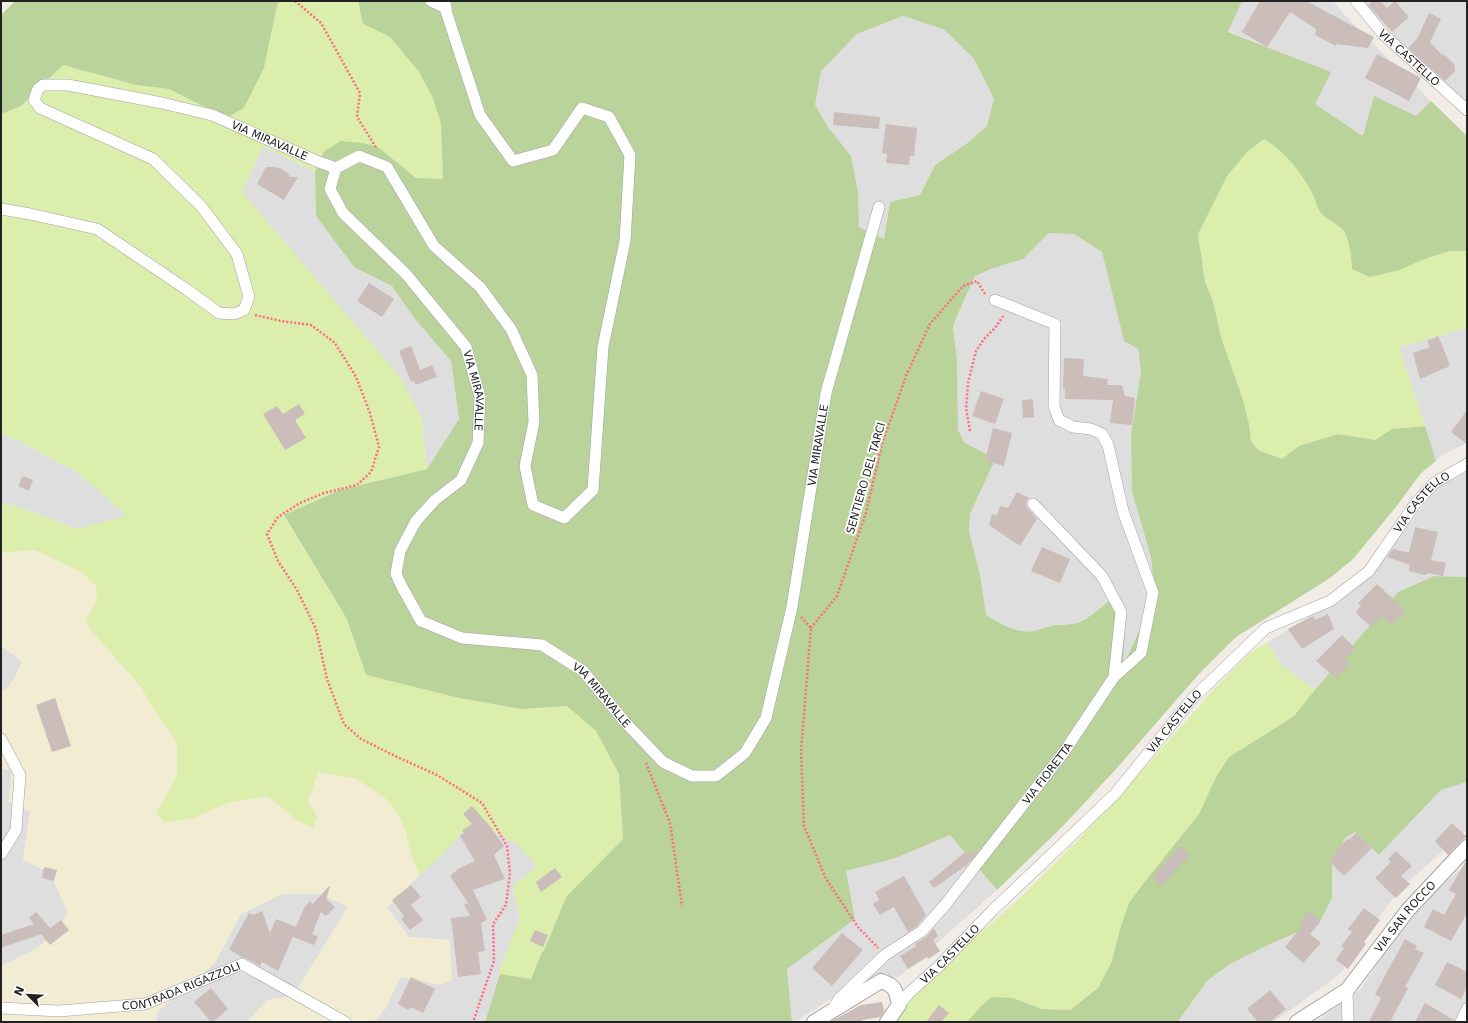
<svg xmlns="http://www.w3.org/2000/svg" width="1468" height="1023" viewBox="0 0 1468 1023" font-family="'DejaVu Sans',sans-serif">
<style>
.residential{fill:#dfdede}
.farmland{fill:#f1ecd2}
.grass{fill:#dceeab}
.forest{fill:#b9d39a;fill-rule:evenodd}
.building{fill:#cabdba}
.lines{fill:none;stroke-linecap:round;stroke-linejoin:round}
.minor-casing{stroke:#a2a2a2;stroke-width:12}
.tertiary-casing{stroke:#a2a2a2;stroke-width:16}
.path{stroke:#ff6b7f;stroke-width:2.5;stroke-dasharray:2 2;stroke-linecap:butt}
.minor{stroke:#fff;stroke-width:11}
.tertiary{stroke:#fff;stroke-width:14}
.labels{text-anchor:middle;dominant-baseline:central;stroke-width:4;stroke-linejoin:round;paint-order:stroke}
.street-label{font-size:11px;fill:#212121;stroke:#fff}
</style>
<rect width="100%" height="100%" fill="#f2ece7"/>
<path class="residential" d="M1242 1H1333L1352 23 1431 101 1416 116 1364 136 1315 104 1330 72 1228 31Z
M1361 1H1467V107L1424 66Z
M903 16 945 30 974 59 994 99 987 126 966 144 935 165 920 195 890 202 884 239 859 227 858 192 828 127 814 105 821 71 857 34Z
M263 146 315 172 316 216 354 267 392 286 414 318 451 361 459 419 427 469 421 417 241 192Z
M1049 233 1074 234 1102 252 1124 341 1138 349 1141 372 1131 434 1132 492 1151 557 1155 597 1122 666 1109 601 1088 617 1074 624H1061L1044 627 1033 631H1023L1008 627 986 616 980 575 969 531 970 514 993 464 988 455 964 442 958 430 957 360 953 327 956 318 975 276 990 269 1023 259Z
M1467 328V443L1442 455 1436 461 1399 347Z
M1 434 20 441 78 473 128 516 77 529 41 515 1 502Z
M1467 466V577L1434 576 1398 592 1315 690 1279 663 1268 642 1342 596 1367 573 1412 520 1437 487Z
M1 645 22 662 11 684 1 693Z
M1 769 12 770 30 812 23 860 50 873 68 913 47 940 34 950 1 966Z
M1467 782V830L1411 879 1389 903 1341 973 1274 1022H1180L1179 1020 1207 981 1230 964 1266 946 1300 931 1332 898V865L1345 838 1354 832 1379 855 1441 790Z
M484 827 518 845 537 866 513 886 520 918 499 973 500 975 485 1022H373L386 1008 400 977 441 985 449 940 409 937 387 908 412 882 455 842 459 833Z
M950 835 997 890 901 975 879 988 864 983 858 985 832 998 795 1022H792L787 969 855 919 846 871 896 858Z
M1467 863V1022H1316L1360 990 1408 919 1428 898Z
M282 894H321L348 907 293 996 267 1000 247 1022H156L158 1011 214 964 241 914Z"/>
<path class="farmland" d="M35 550 79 571 96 585 97 602 86 619 89 628 141 687 152 706 177 742V776L156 813 197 817 227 803 268 796 295 819 318 817 308 802 318 772 357 779 385 798 399 815 406 833 411 855 420 875 387 908 409 937 450 940 452 980 441 985 400 977 386 1008 373 1022H247L267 1000 293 996 348 907 321 894H282L241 914 214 964 158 1011 156 1022H1V966L34 950 47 940 68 913 50 873 23 860 30 812 8 801 12 770 1 769V693L11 684 22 662 1 645V553Z"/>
<path class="grass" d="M279 1H358L363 24 390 37 419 72 433 98 441 124 443 180 416 178 378 147 324 151 315 172 263 146 242 192 401 378 421 417 427 469 340 490 284 516 347 619 366 675 459 698 522 709 567 706 596 731 619 774 623 839 566 897 544 951 542 952 531 979 498 974 520 918 513 886 537 866 518 845 484 827 459 833 455 842 420 875 411 855 406 833 399 815 385 798 357 779 318 772 308 802 318 817 313 828 295 819 268 796 227 803 196 817 165 823 156 813 177 776V742L152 706 141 687 89 628 86 619 97 602 96 585 79 571 35 550 1 553V502L41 515 77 529 127 516 78 473 20 441 1 434V114L21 106 63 65 136 85 169 89 203 106 244 108 264 68 276 10Z
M1264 139C1285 152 1299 169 1311 191 1315 197 1316 207 1321 213 1327 220 1337 223 1343 230 1349 237 1352 260 1353 269L1427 258 1450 251H1467V328L1399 347 1425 426 1392 429 1375 440 1338 434 1299 446 1282 459 1258 450 1251 441 1249 424 1243 400 1221 337 1213 301 1205 282 1198 234 1227 176 1247 152Z
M1268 642 1279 663 1315 690 1294 716 1229 757 1216 777 1199 814 1146 880 1120 929 1112 961 1098 988 1070 1010 1042 1009 1013 998 979 1008 967 1022H878L883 1010 913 992 1018 900 1078 840 1132 782 1214 689 1250 653Z"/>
<path class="forest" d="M15 1H279L276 10 264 68 244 108 230 116 203 106 169 89 136 85 63 65 21 106 1 114V15Z
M358 1H1242L1228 32 1331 72 1315 104 1363 136 1374 96 1416 116 1431 101 1467 136V251H1450L1427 258 1399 270 1370 277 1352 269C1352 259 1349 237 1343 230 1337 223 1327 220 1321 213 1316 207 1315 197 1311 191 1299 169 1285 152 1264 139L1247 152 1227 176 1198 234 1205 282 1213 301 1221 337 1243 400 1249 424 1251 441 1258 450 1282 459 1299 446 1338 434 1375 440 1392 429 1425 426 1436 461 1421 473 1396 507 1353 559 1330 578 1236 637 1198 675 1117 768 1063 826 997 890 950 835 896 858 846 871 855 919 787 969 792 1022H485L500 974 531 979 542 952 544 951 566 897 623 839 619 774 596 731 567 706 522 709 459 698 366 675 347 619 284 515 340 490 427 469 459 419 451 361 414 318 392 286 354 267 316 216 315 172 324 151 341 141 363 143 378 147 416 178 443 179 441 124 433 98 419 72 390 37 363 24ZM903 16 945 30 974 59 994 99 987 126 966 144 935 165 920 195 890 202 884 239 859 227 858 192 851 156 828 127 815 105 821 71 857 34ZM1049 233 1074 234 1102 252 1124 341 1138 349 1141 372 1131 434 1132 492 1151 557 1155 597 1123 665 1126 609 1109 601C1100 608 1084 623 1072 624 1065 625 1058 624 1051 626 1044 627 1039 630 1033 631 1017 634 999 623 986 615L980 575 969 531 970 514 993 464 988 455 964 442 958 430 957 360 953 327 956 318 975 276 991 269 1023 259Z
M1434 576 1467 577V782L1441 790 1379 855 1355 832 1345 838 1332 865V898L1321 920 1300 931 1266 946 1230 964 1207 981 1179 1020 1180 1022H967L979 1008 992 997 1013 998 1042 1009 1070 1010 1098 988 1112 961 1120 929 1129 903 1146 880 1199 814 1216 777 1229 757 1294 716 1315 690 1398 592Z"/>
<path class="building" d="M1260 1H1306L1374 37 1368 48 1336 44V46L1315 35 1316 29 1290 12 1267 47 1242 32Z
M1373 1H1380L1387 8 1395 1 1409 17 1392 32 1368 5Z
M1429 13 1441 19 1430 42 1441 54 1446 56 1454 64 1455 71 1445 81 1408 48 1417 39Z
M1377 54 1421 78 1409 101 1365 78Z
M834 112 880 117 879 129 833 125Z
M886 124 917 128 914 156H910L909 165 886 163 887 154 882 153Z
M266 167H273L280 168 288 173 290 177H298L284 200 257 184Z
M369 283 394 299 382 317 357 301Z
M1438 336 1443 347 1450 366 1420 379 1413 353 1430 347 1427 341Z
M411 346 420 370 432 365 437 377 415 385 414 381 411 382 399 351Z
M1064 358 1084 359 1083 376 1108 379 1107 385H1122L1125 396 1135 398 1132 425 1110 423 1113 400 1065 399V389H1063Z
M981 391 1004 399 995 424 972 416Z
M1033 399 1034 417 1023 418 1022 400Z
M299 404 305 414 295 420 306 438 285 450 263 414 277 406 283 414Z
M1467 410V444L1451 432Z
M993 428 1012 433 1004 466 985 461Z
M23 476 33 480 29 491 18 486Z
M1017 492 1029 498 1026 502V506L1037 519 1020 546 989 525 992 514 997 515 1000 506 1008 508Z
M1415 527 1438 532 1431 560 1446 563 1443 576 1428 573 1426 575 1409 571 1410 565 1387 557 1393 549 1409 553Z
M1042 547 1070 559 1060 583 1031 571Z
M1377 584 1406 611 1391 625 1382 616 1371 627 1359 616 1356 611 1361 606 1358 603Z
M1328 614 1334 629 1302 649 1288 629 1313 616 1315 620Z
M1342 635 1355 648 1345 659 1350 663 1336 678 1316 661Z
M55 698 71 746 52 752 36 705Z
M472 806 490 826 504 846 494 855 505 879 473 890 487 920 481 923 485 951 478 952 481 974 458 977 451 918 470 916 464 905 468 903 450 876 458 869 475 861 460 836 464 833 462 830 472 824 463 814Z
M1452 823 1467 837 1461 841 1448 855 1435 841Z
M1356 833 1372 848 1344 876 1329 861 1336 854 1334 853 1347 839 1349 840Z
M1180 846 1190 854 1162 886 1152 878Z
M978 851 967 865 934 888 929 882 964 853Z
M1396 851 1412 866 1401 876 1410 884 1396 898 1375 878 1391 862 1388 859Z
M1467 859V913L1451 941 1424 927 1433 909 1444 915 1456 894 1449 890Z
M44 867 57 870 54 881 42 878Z
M555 868 562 877 541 892 536 882Z
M904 876 926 915 917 926 908 932 894 907 880 915 873 904 879 900 875 892Z
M411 885 421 897 411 905 423 920 410 930 401 919 404 916 392 900Z
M329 886 330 887 326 899 335 907 326 916 321 912 312 934 318 937 314 945 293 937 278 971 262 962 260 966 245 958 241 957 229 949 249 913 253 915 262 911 270 933 276 919 296 927 304 908 310 901 313 904Z
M1364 908 1380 920 1364 942 1366 944 1348 969 1336 960 1344 948 1341 946 1352 932 1348 929Z
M1309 911 1321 921 1310 934 1321 943 1303 963 1285 947 1304 924 1301 921Z
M36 912 50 928 61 920 69 930 50 945 41 934 1 948V935L34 924 29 918Z
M934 928 938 936 933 940 940 951 928 959 927 957 908 969 900 956 916 946 915 944 926 937Z
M535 930 548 935 543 947 530 941Z
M842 933 863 950 832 986 812 968Z
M1405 939 1417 946 1415 949 1424 953 1405 987 1408 988 1390 1022H1369L1381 998 1375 994Z
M1447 962 1467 972V987L1461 999 1435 985Z
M411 977 435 989 423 1013 410 1007 409 1010 398 1004Z
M211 988 228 1009 213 1022H211L194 1002Z
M1270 990 1286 1009 1270 1022H1258L1247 1009Z
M882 1002 884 1011 880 1017 863 1020 859 1022H830L861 1005Z
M1425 1003 1454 1020V1022H1415Z
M939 1005 949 1013 941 1022H926Z"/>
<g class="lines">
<g class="minor-casing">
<g id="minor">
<path d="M431 1 446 8"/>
<path id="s1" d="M1356 1 1383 34 1467 110"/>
<path d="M336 168 359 156 387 167 434 246 480 287 511 329 532 375 534 422 525 466 533 505 564 518 593 490 603 347 625 241 630 155 609 117 582 108 553 150 513 161 480 115 446 11 445 1"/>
<path id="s2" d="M1 209 30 214 97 229 186 289 219 313 234 314 244 310 249 297 237 254 201 206 153 159 40 108 34 100 38 89 43 85H68L162 103 212 115 319 162 336 168 330 189 343 213 406 274 466 347 480 397 478 443 461 480 435 500 416 521 400 551 396 574 401 585 421 621 462 638 542 645 583 671 625 722 663 762 692 776H716L745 753 766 718 792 607 826 393 879 207"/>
<path d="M995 300 1055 324 1054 406 1059 420 1073 427 1091 429 1102 434 1108 445 1123 511 1153 593 1141 653 1114 677"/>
<path d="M1 739 20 775 16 830 1 854"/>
<path d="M1347 990 1348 1022"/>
<path id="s3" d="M899 1005 909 993 939 966 993 910 1115 794 1192 699 1266 628 1330 601 1369 571 1415 504 1434 483 1467 464"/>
<path id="s4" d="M1 1008 59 1011 145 1004 242 964 345 1022"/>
<path id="s5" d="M833 1009 839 999 885 955 922 931 945 905 1064 752 1114 677 1121 612 1102 576 1033 504"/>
<path d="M1461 1022 1467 1009"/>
</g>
</g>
<g class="tertiary-casing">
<g id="tertiary">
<path d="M814 1022 881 981C896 986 896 991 899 1005L887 1022"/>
<path id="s6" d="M1297 1022 1347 990 1408 910 1467 847"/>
</g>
</g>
<path class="path" d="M295 1 321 23 360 93 357 117 377 149
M255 315 281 321 311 325 335 343 356 377 370 413 379 447 371 472 357 485 324 493 300 503 278 517 267 534 278 561 297 590 316 629 327 679 344 724 361 739 397 757 437 775 482 803 507 846 510 873 506 905 493 924 494 961 473 1022
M970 431 966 408 968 383 976 351 984 339 995 328 1004 315
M801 617 811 628 801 751 804 826 826 879 858 927 878 948
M811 628 837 596 866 513 882 444 906 376 930 324 963 286 977 281 985 294
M646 763 670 823 682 906"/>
<use href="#minor" class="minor"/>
<use href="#tertiary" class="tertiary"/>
</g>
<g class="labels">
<g class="street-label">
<text stroke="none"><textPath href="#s1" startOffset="78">VIA CASTELLO</textPath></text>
<text stroke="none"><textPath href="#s2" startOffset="845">VIA MIRAVALLE</textPath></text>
<text stroke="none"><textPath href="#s2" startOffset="1193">VIA MIRAVALLE</textPath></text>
<text stroke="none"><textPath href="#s2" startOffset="2165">VIA MIRAVALLE</textPath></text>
<text transform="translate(866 478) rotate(-74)">SENTIERO DEL TARCI</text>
<text stroke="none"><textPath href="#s3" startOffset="733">VIA CASTELLO</textPath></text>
<text stroke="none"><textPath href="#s2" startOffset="1662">VIA MIRAVALLE</textPath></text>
<text stroke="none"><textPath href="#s3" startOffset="396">VIA CASTELLO</textPath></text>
<text stroke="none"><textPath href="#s5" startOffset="321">VIA FIORETTA</textPath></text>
<text stroke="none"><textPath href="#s6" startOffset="153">VIA SAN ROCCO</textPath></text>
<text stroke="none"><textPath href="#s3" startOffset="72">VIA CASTELLO</textPath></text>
<text stroke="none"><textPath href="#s4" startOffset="184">CONTRADA RIGAZZOLI</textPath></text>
</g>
</g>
<rect width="1468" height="1023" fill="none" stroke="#212121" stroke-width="4"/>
<g transform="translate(28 995) rotate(294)" stroke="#ffffff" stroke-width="3" paint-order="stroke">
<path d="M0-3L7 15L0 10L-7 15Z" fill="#212121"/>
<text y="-6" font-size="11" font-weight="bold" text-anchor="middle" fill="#212121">N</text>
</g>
</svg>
